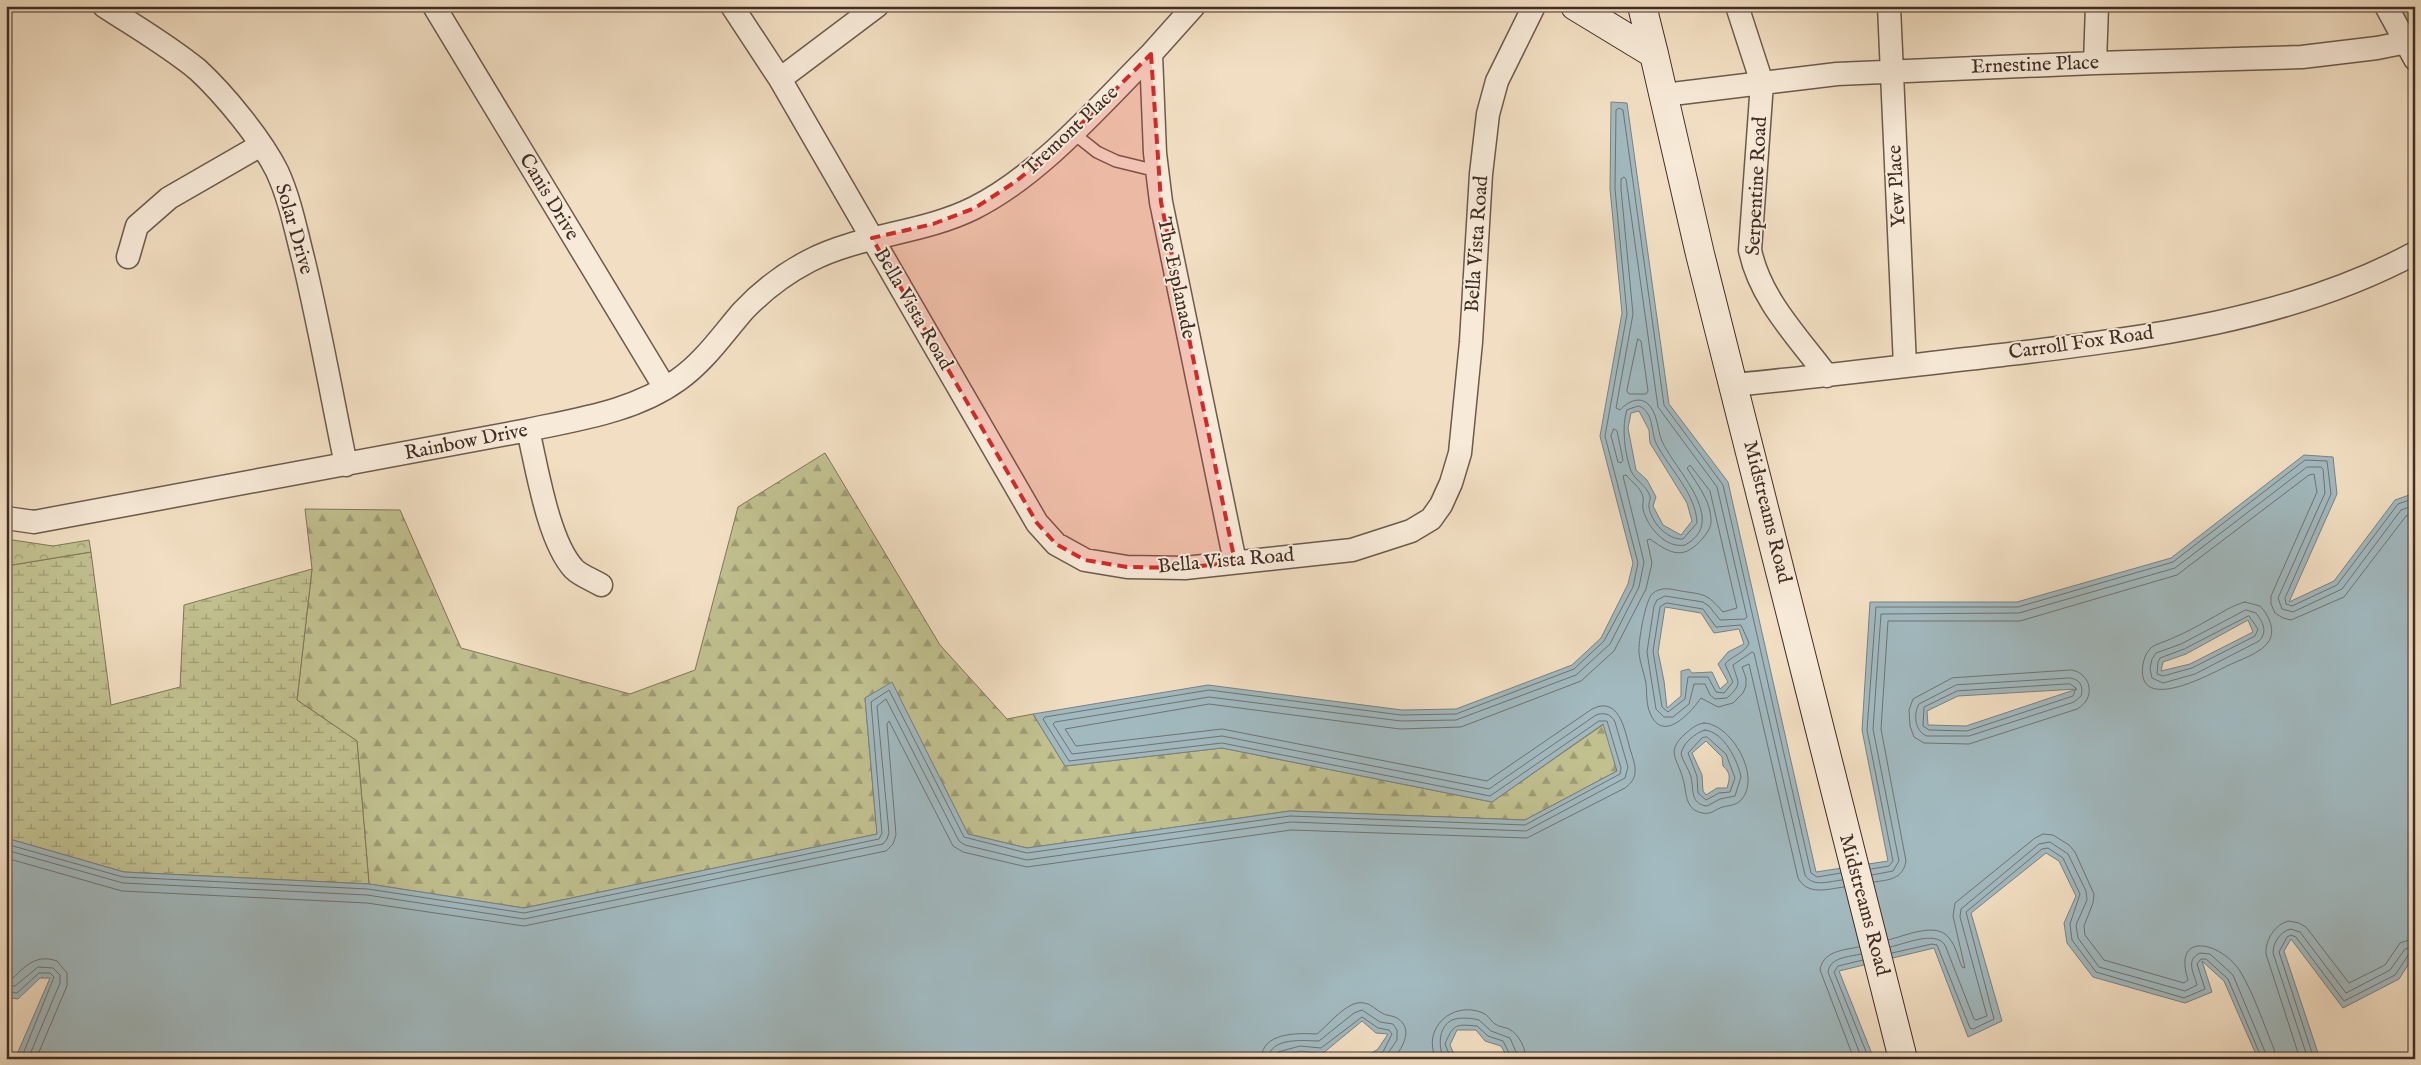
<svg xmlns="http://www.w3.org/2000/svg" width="2421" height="1065" viewBox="0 0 2421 1065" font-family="'IM FELL English',serif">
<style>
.forest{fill:url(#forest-firs);stroke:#80765a}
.wetland{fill:url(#wetland-marsh);stroke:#80765a}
.park{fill:url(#park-crowns);stroke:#80765a}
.water{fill:#a1b9bf;stroke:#7a8181;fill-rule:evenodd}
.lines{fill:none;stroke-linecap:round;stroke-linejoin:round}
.shore{stroke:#707372;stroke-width:1}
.lane-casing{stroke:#6c5a4c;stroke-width:14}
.street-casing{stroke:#6c5a4c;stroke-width:25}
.secondary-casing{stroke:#402d25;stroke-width:30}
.lane{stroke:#f7ead8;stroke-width:11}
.street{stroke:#f7ead8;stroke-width:22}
.secondary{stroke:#f7ead8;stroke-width:28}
.marked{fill:#d62828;fill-opacity:0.2;stroke:#d62828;stroke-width:4;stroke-dasharray:10 6;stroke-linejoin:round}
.labels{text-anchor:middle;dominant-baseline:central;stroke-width:4;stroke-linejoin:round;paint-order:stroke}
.street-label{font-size:20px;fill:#402d25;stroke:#f7ead8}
</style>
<defs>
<pattern id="forest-firs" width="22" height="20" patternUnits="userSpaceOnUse" patternTransform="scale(1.25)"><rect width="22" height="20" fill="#c1c08f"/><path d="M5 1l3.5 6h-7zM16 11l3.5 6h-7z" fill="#9e9c75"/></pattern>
<pattern id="wetland-marsh" width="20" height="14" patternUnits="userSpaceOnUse" patternTransform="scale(1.25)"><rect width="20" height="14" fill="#c1c08f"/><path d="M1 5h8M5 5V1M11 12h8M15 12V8" fill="none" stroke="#9e9c75"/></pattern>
<pattern id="park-crowns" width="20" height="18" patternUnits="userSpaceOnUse" patternTransform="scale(1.25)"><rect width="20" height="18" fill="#c1c08f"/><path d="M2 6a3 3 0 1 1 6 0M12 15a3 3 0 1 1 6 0" fill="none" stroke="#9e9c75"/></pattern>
</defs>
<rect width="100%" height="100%" fill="#f2dfc3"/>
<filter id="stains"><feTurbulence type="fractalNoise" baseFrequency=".004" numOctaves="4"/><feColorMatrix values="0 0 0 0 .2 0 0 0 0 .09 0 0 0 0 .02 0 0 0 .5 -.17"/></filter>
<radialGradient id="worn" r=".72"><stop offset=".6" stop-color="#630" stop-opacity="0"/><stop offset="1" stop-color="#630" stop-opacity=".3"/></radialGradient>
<path class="forest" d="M2397 6H2415V36Z
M825 453 940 645 1007 719 1033 714 1065 766 1222 748 1492 802 1604 724 1617 771 1525 820 1290 811 1027 848 968 834 892 683 865 698 877 834 524 908 369 884 357 741 297 700 312 569 305 509 400 510 461 648 630 694 695 670 738 507Z"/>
<path class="wetland" d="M91 552 111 705 180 687 184 605 312 569 297 700 357 741 369 884 124 872 6 838V566Z"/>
<path class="park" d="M6 539 53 546 89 540 91 552 6 566Z"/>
<path class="water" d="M1611 102 1627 103 1669 404 1728 482 1816 872 1888 861 1862 730 1870 602H2017L2171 558 2304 455 2333 457 2337 494 2289 602 2334 581 2395 500 2415 493V954L2399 979 2343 1008 2291 939 2284 951 2320 1059H2258L2224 981 2202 961 2212 992 2185 1003 2093 977 2067 943 2064 923 2076 896 2059 861 2046 853 1971 913 2002 1021 1968 1037 1934 948 1839 971 1874 1059H1524L1507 1057 1501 1046 1485 1041 1476 1030H1457L1450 1045 1456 1059H1363L1378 1049 1388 1034 1376 1033 1362 1021 1322 1054 1301 1051 1271 1059H15L50 978H40L18 999 6 997V838L124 872 369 884 524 908 877 834 865 698 892 682 968 834 1027 848 1290 811 1525 820 1617 771 1603 724 1492 802 1222 748 1065 766 1033 714 1208 685 1402 710 1456 709 1572 665 1601 638 1628 584 1633 563 1600 436 1622 313 1610 189ZM1639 411 1649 430 1650 443 1687 503 1692 521 1681 535 1663 525 1653 506 1656 497 1647 480 1636 470 1628 428 1631 413ZM1665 607 1701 613 1714 633 1739 629 1744 644 1728 652 1718 664 1728 682 1720 689 1712 672 1692 673 1689 669 1681 671V696L1667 708 1664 681 1658 652ZM2248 620 2253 632 2190 664 2161 671 2163 662 2186 654ZM2077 689 1966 726 1928 725 1927 711 1958 696ZM1706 741 1722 757 1723 766C1731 773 1730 778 1727 788H1717L1706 795 1703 791 1702 775 1692 753Z"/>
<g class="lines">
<path class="shore" d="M1638 339 1641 341 1648 391 1646 394H1629L1627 391Z
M1639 406C1654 412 1651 432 1656 443 1669 469 1696 493 1697 523L1683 539C1667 540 1651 522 1649 507 1648 503 1651 500 1650 496 1646 485 1635 480 1631 471 1625 455 1621 426 1627 410Z
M1614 429 1617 431 1623 460 1621 463 1618 462 1611 436Z
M2245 602 2260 606C2268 614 2276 630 2269 641 2262 653 2239 660 2227 666 2209 675 2135 715 2143 664 2145 654 2149 647 2158 644 2177 637 2193 629 2210 619 2221 613 2233 605 2245 602Z
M1667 603 1703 609 1716 627 1741 625 1749 643C1746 652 1732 656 1725 664L1733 682 1724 693 1716 692 1708 677H1688L1685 699 1668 712 1662 707 1653 651 1660 607Z
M2246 610 2256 613C2263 622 2268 632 2259 641L2195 674 2163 683 2152 678 2150 669 2152 659 2156 653 2181 644Z
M2249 616 2258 629 2255 636 2192 668 2163 676 2157 674 2158 662 2160 658 2184 649Z
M2072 670C2092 674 2096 699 2077 709L1969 744 1924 743 1914 737 1910 726 1909 710 1913 699 1952 678Z
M2070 678C2080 679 2084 687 2081 696L2074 702 1969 736H1927C1915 732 1913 714 1919 704L1956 685Z
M2070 684 2076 688 2073 696 1967 731 1929 730 1923 726 1924 707 1957 691Z
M1704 723C1732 724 1762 778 1741 800 1735 806 1730 805 1723 807 1715 809 1712 815 1702 813 1684 809 1687 792 1683 779 1678 759 1665 752 1685 734 1691 729 1696 724 1704 723Z
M1705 730C1724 732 1738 761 1741 777L1735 796 1720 799 1707 806C1690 804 1694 790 1691 777 1689 769 1683 762 1681 754 1683 743 1695 733 1705 730Z
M1707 737 1726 754 1735 778 1730 792 1719 793 1706 800 1698 793 1697 776 1688 753 1702 738Z
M6 844 123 877 368 889 524 913 879 839 882 833 871 702 889 690 964 837 1027 853 1290 816 1525 825 1620 774 1621 768 1607 721H1599L1490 796 1222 743 1069 761 1043 719 1045 717 1209 690 1401 715 1456 714 1574 669 1604 641 1633 587 1638 563 1605 436 1627 314 1615 189 1616 110 1619 108 1623 110 1664 405 1723 485 1811 873 1817 877 1841 873
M6 850 123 883 367 895 524 919 883 844 887 839 889 833 877 706 886 699 959 841 965 845 1027 860 1291 822 1526 831 1625 778 1628 767 1615 722C1611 714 1604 712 1596 715L1489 789 1222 736 1072 754 1053 724 1055 722 1209 697 1401 721 1456 720 1576 675 1610 644 1639 587 1644 562 1623 476 1626 475C1632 482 1641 488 1643 497 1644 501 1642 505 1643 509 1647 526 1665 549 1685 545 1730 521 1674 469 1662 441 1657 430 1658 412 1647 403 1638 396 1626 403 1620 410L1616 408 1633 314 1621 189V179L1624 177 1626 179 1658 407 1717 487 1747 617 1745 619 1720 620 1709 606 1703 602 1665 596 1657 600 1654 606 1647 652 1656 709 1664 717H1673L1689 704 1694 684H1705L1710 695 1715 699 1727 698C1744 683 1737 682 1733 665L1752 652 1754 653 1805 875C1813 888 1830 881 1842 880
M6 858 122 891 367 903 524 926 886 851 893 844 896 835 887 724 889 721 953 846 963 852 1027 867 1291 830 1527 838 1625 788C1630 784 1635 779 1635 772 1636 764 1631 754 1629 745 1624 727 1618 696 1592 709L1487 781 1222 729 1076 746 1065 729 1209 704 1400 729 1461 727 1581 681 1614 651 1646 589 1652 563 1647 540 1650 539C1672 555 1684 560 1703 538 1707 533 1711 528 1711 521 1711 501 1697 484 1687 468L1690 465 1710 491 1737 608 1723 612C1706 593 1706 595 1681 591 1671 589 1661 586 1652 594 1645 602 1638 642 1639 653 1640 663 1644 673 1646 683 1647 693 1646 704 1650 713 1663 745 1692 711 1701 698L1718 707 1733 703 1743 693 1746 686V678L1742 667 1749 664 1798 878C1808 896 1827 889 1844 887
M1871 869 1889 866 1893 861 1867 730 1876 607H2018L2173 562 2305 460 2327 461 2331 494 2285 598 2286 604 2292 606 2337 585 2398 504 2415 498
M1872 875 1893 871 1899 861 1873 729 1881 614 2019 613 2175 568 2307 467H2321L2323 469 2325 493 2278 598 2282 609 2293 612 2342 589 2401 510 2415 505
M1874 882C1889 880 1903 879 1906 861L1881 729 1888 621H2020L2177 575 2309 475 2314 474 2317 492 2271 596V604L2275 613 2283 618 2291 620 2344 597 2406 516 2415 513
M1888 940C1905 936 1937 921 1949 938 1956 946 1958 958 1962 967L1965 968 1953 916 1955 903 2035 838 2043 834 2053 835 2069 845 2075 852 2094 894 2093 903 2084 926 2085 935 2104 960 2184 983 2188 980C2172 930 2221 942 2240 971 2254 994 2264 1025 2274 1049L2276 1059
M1890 947C1905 944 1935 930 1945 945L1974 1019 1976 1020 1987 1016 1960 917 1961 909 2039 844 2050 842 2068 854 2086 891 2087 900 2076 925 2078 938 2099 967 2185 991 2197 985C2194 973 2185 960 2200 953L2210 954 2233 975 2268 1059
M1892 953 1932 944 1937 945 1970 1028 1973 1029 1994 1019 1966 912 2042 849 2048 848 2063 858 2080 894 2070 924 2072 940 2096 972 2184 998 2205 989 2197 964 2201 959H2206L2228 979 2262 1059
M1861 954C1849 957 1830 957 1828 972L1862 1059
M1863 960 1838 966 1834 972 1869 1059
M6 978H13C26 965 37 954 57 961L67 973V986L36 1059
M6 986H15L38 967 53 968 60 975V983L28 1059
M6 992 17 993 39 973H50L54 977 21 1059
M1261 1059C1262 1032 1297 1033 1317 1034 1328 1025 1343 1006 1357 1003 1369 1001 1373 1008 1382 1013 1386 1016 1392 1015 1397 1018 1414 1029 1403 1046 1394 1059
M1268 1059C1270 1036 1305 1041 1319 1041L1354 1013 1362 1010 1380 1022 1393 1024 1397 1030V1040L1384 1059
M1275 1059 1278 1052 1300 1046 1321 1048 1362 1017 1378 1028 1389 1030 1392 1034 1383 1052 1372 1059
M1436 1059C1421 1028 1453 1000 1483 1013 1489 1016 1490 1020 1495 1024 1499 1027 1505 1027 1509 1029 1519 1034 1526 1049 1526 1059
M1444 1059C1438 1047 1438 1027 1452 1020 1459 1017 1472 1018 1479 1020L1491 1031 1510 1038 1519 1059
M1451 1059 1445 1044C1453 1024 1456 1024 1477 1026L1488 1036 1503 1041 1512 1059
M1854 1059 1820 970C1823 951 1843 950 1859 947
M2300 1059 2266 954C2265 940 2275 924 2289 921L2299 923 2306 927 2349 983 2385 965 2400 943 2415 938
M2308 1059 2273 953C2273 942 2281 931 2291 929L2300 932 2346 993 2390 970 2405 949 2415 946
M2314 1059 2279 952 2287 937 2291 935 2296 937 2344 1001 2395 975 2409 954 2415 952"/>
<g class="lane-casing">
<path id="lane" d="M1073 133 1097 152 1116 161 1157 171"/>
</g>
<g class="street-casing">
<path id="street" d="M104 6C136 27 169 46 198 70 224 94 261 139 277 171 290 199 296 231 304 262 320 329 332 397 346 465
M434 6 665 388
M732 6 780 79 1037 523 1056 544 1085 560 1127 567 1185 568 1352 550 1411 531 1431 519 1441 505 1451 483 1460 453 1471 342 1481 174 1488 114 1497 81 1534 6
M1194 6 1151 54 1155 153 1161 202 1235 562
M1737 6 1762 83 1750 250C1760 299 1798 337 1827 376
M1889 6 1905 366
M2386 6 2415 59
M2095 63 2097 6
M780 79 877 6
M1664 95 1837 74 2095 63 2302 57 2377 48 2407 42
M128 257 137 226 169 198 261 145
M1734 385C1824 376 1913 365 2002 355 2142 338 2289 321 2415 253
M528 430C537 468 548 541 574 569 581 576 593 580 601 585
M6 518 34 522 528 430C579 419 635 411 678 380 704 362 723 334 743 311 762 291 784 274 809 261 861 234 922 234 974 208 1040 175 1099 106 1151 54"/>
</g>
<g class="secondary-casing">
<path id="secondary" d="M1575 6 1654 54 1700 254 1903 1059
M1642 6 1654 54"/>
</g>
<use href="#lane" class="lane"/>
<use href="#street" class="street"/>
<use href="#secondary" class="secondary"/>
</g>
<path class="marked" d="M1151 54 1161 202 1235 562 1185 568 1127 567 1085 560 1056 544 1037 523 872 238 933 224 975 208 1015 182 1056 149Z"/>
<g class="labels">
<g class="street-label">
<text transform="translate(2035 65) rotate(-2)">Ernestine Place</text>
<text transform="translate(1071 131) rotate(-43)">Tremont Place</text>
<text transform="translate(1757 186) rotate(-87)">Serpentine Road</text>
<text transform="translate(1897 186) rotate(-93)">Yew Place</text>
<text transform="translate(549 197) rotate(59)">Canis Drive</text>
<text transform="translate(294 229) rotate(74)">Solar Drive</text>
<text transform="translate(1477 244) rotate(-86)">Bella Vista Road</text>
<text transform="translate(1176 278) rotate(78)">The Esplanade</text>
<text transform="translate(913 309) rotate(60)">Bella Vista Road</text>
<text transform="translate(2081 343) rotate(-8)">Carroll Fox Road</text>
<text transform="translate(466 442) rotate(-11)">Rainbow Drive</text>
<text transform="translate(1767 512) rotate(76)">Midstreams Road</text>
<text transform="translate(1226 561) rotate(-5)">Bella Vista Road</text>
<text transform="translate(1864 905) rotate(75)">Midstreams Road</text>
</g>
</g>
<rect width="2421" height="1065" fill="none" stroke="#f2dfc3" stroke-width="25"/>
<rect x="8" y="8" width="2406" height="1050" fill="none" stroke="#402d25" stroke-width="2.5"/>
<rect x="12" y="12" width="2396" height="1040" fill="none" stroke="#402d25"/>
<rect width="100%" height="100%" filter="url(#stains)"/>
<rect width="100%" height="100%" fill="url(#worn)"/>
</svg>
